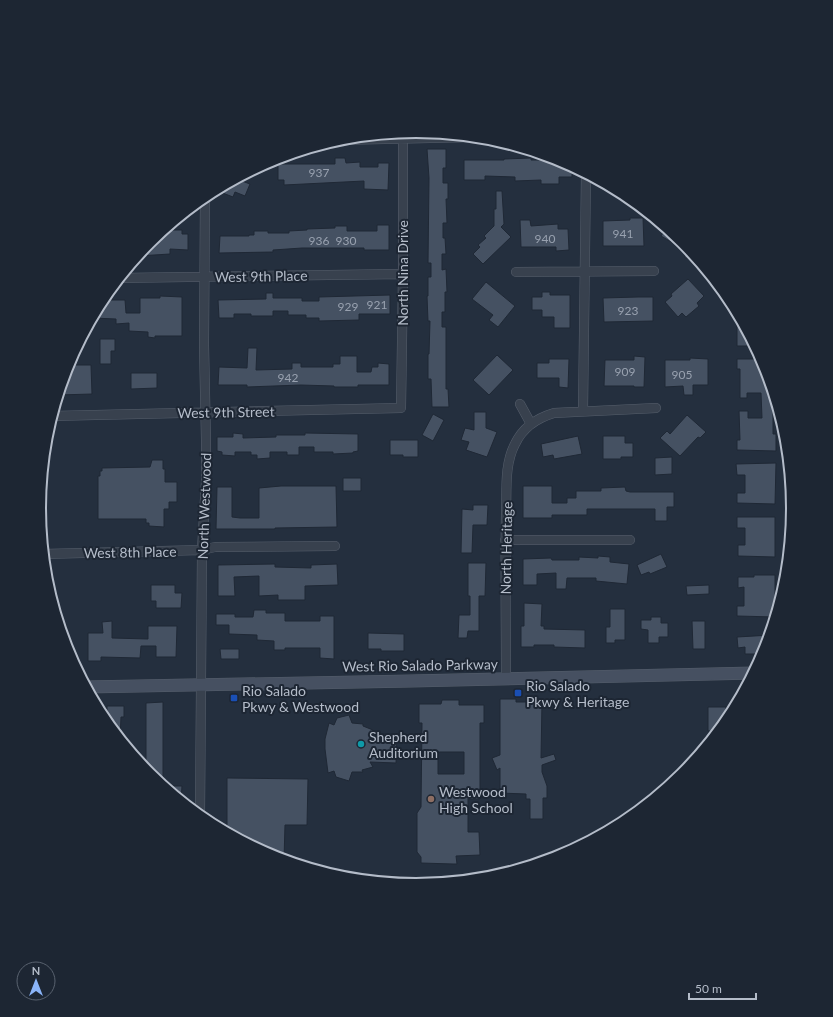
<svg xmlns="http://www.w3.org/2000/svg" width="833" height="1017" viewBox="0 0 833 1017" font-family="Lato,sans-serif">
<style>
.building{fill:#455162;stroke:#1f2835;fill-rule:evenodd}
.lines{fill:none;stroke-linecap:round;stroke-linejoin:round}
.street-casing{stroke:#565f6c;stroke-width:10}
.secondary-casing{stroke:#565f6c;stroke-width:13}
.street{stroke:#38414e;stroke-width:9}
.secondary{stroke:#465061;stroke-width:12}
.transit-dot{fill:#1a4fb4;stroke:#1d2633;stroke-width:1.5}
.culture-dot{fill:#0f9aa8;stroke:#1d2633;stroke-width:1.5}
.education-dot{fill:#8d6e63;stroke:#1d2633;stroke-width:1.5}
.labels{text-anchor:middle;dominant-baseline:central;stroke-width:4;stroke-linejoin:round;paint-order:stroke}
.number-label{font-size:12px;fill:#98a1af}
.street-label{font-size:14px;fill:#b4bcc9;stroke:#1d2633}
.poi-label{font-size:14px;fill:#b4bcc9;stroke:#1d2633;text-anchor:start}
.rim{fill:none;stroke:#b4bcc9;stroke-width:2}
</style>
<rect width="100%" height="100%" fill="#242f3e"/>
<path class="building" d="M427 149H446V168H443V183H448V199H446L447 223H443V238H445L446 254H442V270L446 269 447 292H445V312H442V327H446V389H448L449 407H432L431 379H428V354H429L430 321H428L427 296H428V277H431V263H428L429 178Z
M335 158H345L346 163 360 162V167H378V163H389L388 190 364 189V181L284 185V180H278V164H335Z
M531 158V160H561L572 166V177H559V184H541V180L515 181V177L485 176V180H464V160H504V159Z
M245 174 242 181 250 184 245 196 235 192 233 197 220 192 222 187Z
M496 191H502L504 224 501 227 511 237 483 264 473 254 480 247 478 245 486 238 484 236 494 226V209H496Z
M630 218H643L644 246H603V221L630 220Z
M520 220H530L531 226 558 224V229H568L569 250 556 251V247H521Z
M377 225H389V250H364V248H302L273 250V252L219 253 220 236H249V235H254V231H268V233H289V231L307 230V229L335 228V226H347V231H377Z
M666 228 684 242 696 257 685 258V250L661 236Z
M164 230H182V234H188V250L170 249V254L138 256 150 241Z
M688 279 704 296 697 303 699 306 686 317 682 313 678 317 665 302 672 296 671 294Z
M486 282 515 306 498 327 489 320 493 315 472 299Z
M542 292H550V295H570V328H554V317H542V310H532V297H542Z
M266 293H273V298H302V301H319V297L390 295V314H359V320L319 321V318H306V315H288V311H273V316H251V314H234V318H219L218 300 266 299Z
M160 296 182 297V336H155V338L148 337V332L129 331V323L116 324V319L93 318 102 300H125L126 313H140V298H160Z
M638 297H653V321L604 322 603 298Z
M737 311 752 339V346H737Z
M100 339H115V351H111V364H100Z
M248 348H257L256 370 292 369V363H301V367H333V364H340V356H357V372H371L372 367H378V363L389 364V385H358V387H334V386L301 385 247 387V385H218L219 367 247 368Z
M497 355 513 370 489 395 473 380Z
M634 356 645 357 644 387H634V386H604L605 360H634Z
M690 358 708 359V385H693V395H684L683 386 665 387V360H690Z
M756 358H762L765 364 771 382V390H773L776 399H773V434H776V451L737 450V440H740L739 411H748V418H762L761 393H747V398H740V369H737V359H756Z
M549 359H569L568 388 559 387V378H537V363H549Z
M73 365H91L92 394 58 395 66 369H73Z
M131 373H157V388L131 389Z
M474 412H486V428L497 432 487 457 466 450 469 442 461 440 465 428 474 430Z
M433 414 444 420 433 441 422 435Z
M687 415 706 432 700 438 698 437 680 456 660 438 667 431 670 434Z
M233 433 243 434V438L276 437V435H305V433L358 434V451L353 452V453L333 454V452H314V447H299V455H287V452H270V458L257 459V455H251V452H235V456L222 455V452L217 451V437H233Z
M578 436 582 454 554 459 553 455 543 457 541 444Z
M603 436H625V443H633V457H621V459H603Z
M390 440H418V457H403V455H390Z
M672 457V474L655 475V458Z
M152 460H163V469H165V482H177V502H169V509H164V527L149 526V523H146V519H98V476H100V471H102V468L150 467Z
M776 463 775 504 737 503V493H745V475H737L736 464Z
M343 478H361V491H343Z
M281 486H336L337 527 275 528V529H216L217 487H232V517L240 518H259V488Z
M523 486H552V503H567V498H576V491H601V488L625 487 626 491 630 492H674V507H667V521H655V509H587V515H552V518H523Z
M473 505H488L487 525H473L472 553H461L462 509 473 510Z
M737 517H775V557L738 556V545H745V528H737Z
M661 554 667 567 650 574 649 572 641 575 637 565Z
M598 556 610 557V562L629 564 627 584 596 581V578H567L566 589H556V573L537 574V585H523V559L551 558 552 560H579V557L598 558Z
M468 563H486L485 596H479V631H468L467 638H458L459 615H470V596H468Z
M275 564V567L311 568V565L337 564 338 585 305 586V600H278V595L259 596V576L234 577 235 596H218V565Z
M754 575H775V617L737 616V606H744V587L738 588V577H754Z
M151 585H175V593H182L181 608H156V601H151Z
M709 585V594L687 595 686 586Z
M524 603 542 604 541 626H544V629L585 630V648L554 647V645H534V647H521V626H524Z
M610 609H625V640H615V643H606V627H610Z
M254 610H266V613H285V621H320V616H334V659L320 658V648H285V650H274V641L257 640V635L229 634V625H216V614H235V617H253Z
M651 617H661V623H668V637H659V643H648V630L641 629V620H651Z
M112 621V638L148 639V626H177L176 657H156V646H141L140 658 101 657V661H88V633H103L102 622Z
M692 621H705V649H693Z
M368 633 404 634V651H381V649H368Z
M771 635 765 654H745V647L738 648 737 637Z
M220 649H239V659H221Z
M500 699H516V702H542L541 758 554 754 556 760 542 765V772L547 786V798H543V819H530V799H526V794L500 793V768L497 770 492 758 500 755Z
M442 700H459V705H484V723H480V799H468V832H479L480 855 456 856 457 864H453L421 863V857L417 852V813L421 807 422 723H419V704H441ZM438 752H464V774H438Z
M163 702V786H182L181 801 149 775 146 772V703Z
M107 706H124V717H121L120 740 107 723Z
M708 707H726V722H723V727L720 731H708Z
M349 715 352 723 363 724V726L373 730 371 734H397L396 763 370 762 373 767 362 770 363 772H352L349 781 336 777 334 771 328 773 325 749V739L329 723 334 725 337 718Z
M227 778 308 779 307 825H285L284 860 272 857 227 833Z
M362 875 400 876V884L361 881Z
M422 878H449V883L422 885Z"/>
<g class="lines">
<g class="street-casing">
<path id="street" d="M339 140 476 137
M516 272 654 271
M119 278 403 274
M520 404 531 424
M583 411 586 173
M52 416 401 408 403 274V138
M792 532V490
M505 540H630
M43 554 202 550 215 547 335 546
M506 679C506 624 505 568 506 513 507 491 504 465 515 444 523 427 537 418 554 413L656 408
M200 817 202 550 206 481V440L204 345 205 196"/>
</g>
<g class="secondary-casing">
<path id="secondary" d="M86 687 411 681 754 673"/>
</g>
<use href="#street" class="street"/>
<use href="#secondary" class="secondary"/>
</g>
<g class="transit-dot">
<rect x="514" y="689" width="8" height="8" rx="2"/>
<rect x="230" y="694" width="8" height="8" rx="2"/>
</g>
<circle class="culture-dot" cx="361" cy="744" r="4"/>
<circle class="education-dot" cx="431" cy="799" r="4"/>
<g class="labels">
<g class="number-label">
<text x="319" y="172">937</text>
<text x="623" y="233">941</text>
<text x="545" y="238">940</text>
<text x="319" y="240">936</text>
<text x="346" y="240">930</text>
<text x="377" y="304">921</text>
<text x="348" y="306">929</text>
<text x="628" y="310">923</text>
<text x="625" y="371">909</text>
<text x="682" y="374">905</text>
<text x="288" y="377">942</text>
</g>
<g class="street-label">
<text transform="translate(402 273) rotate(-90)">North Nina Drive</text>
<text transform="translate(261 276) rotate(-1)">West 9th Place</text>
<text transform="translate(226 412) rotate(-1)">West 9th Street</text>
<text transform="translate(204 506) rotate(-88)">North Westwood</text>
<text transform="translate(506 548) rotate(-89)">North Heritage</text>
<text transform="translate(130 552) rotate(-1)">West 8th Place</text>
<text transform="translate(420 665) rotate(-1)">West Rio Salado Parkway</text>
</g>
<g class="poi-label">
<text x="526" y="685">Rio Salado<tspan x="526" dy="16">Pkwy &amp; Heritage</tspan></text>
<text x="242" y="690">Rio Salado<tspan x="242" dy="16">Pkwy &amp; Westwood</tspan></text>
<text x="369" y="736">Shepherd<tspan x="369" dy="16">Auditorium</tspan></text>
<text x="439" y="791">Westwood<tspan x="439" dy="16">High School</tspan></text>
</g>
</g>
<path d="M0 0H833V1017H0ZM46 508a370 370 0 1 1 740 0a370 370 0 1 1-740 0Z" fill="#1d2633" fill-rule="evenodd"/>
<path class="rim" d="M46 508a370 370 0 1 1 740 0a370 370 0 1 1-740 0Z"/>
<g transform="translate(36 981)"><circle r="19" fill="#1d2633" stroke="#59626f"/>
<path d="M0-3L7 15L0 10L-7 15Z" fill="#8ab4f8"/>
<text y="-6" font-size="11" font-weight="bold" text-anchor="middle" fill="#b4bcc9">N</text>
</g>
<path d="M689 993v6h67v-6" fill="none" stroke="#b4bcc9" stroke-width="2"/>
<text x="695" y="993" font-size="12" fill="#b4bcc9" stroke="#1d2633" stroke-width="3" paint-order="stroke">50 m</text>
</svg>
